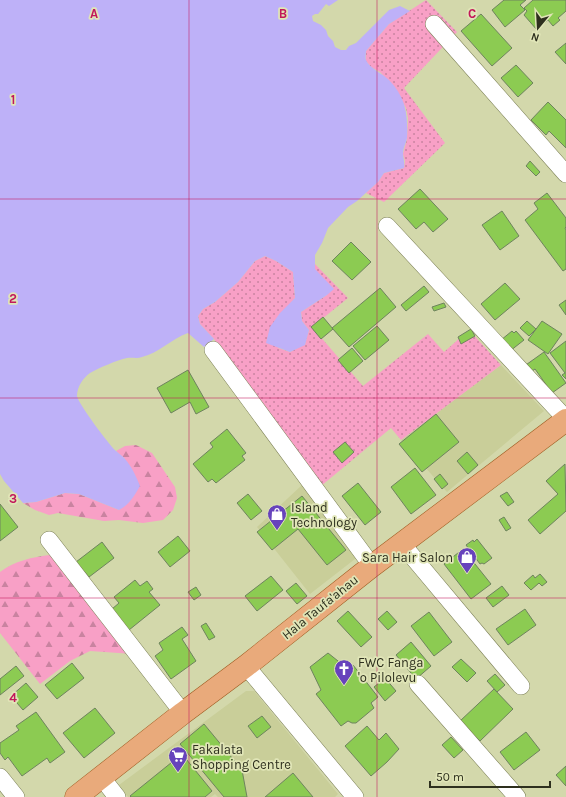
<svg xmlns="http://www.w3.org/2000/svg" width="566" height="797" viewBox="0 0 566 797" font-family="Karla,sans-serif">
<style>
.built{fill:#c9ce99}
.grass{fill:url(#grass-dots)}
.forest{fill:url(#forest-firs)}
.water{fill:#beb1f8}
.building{fill:#8ccb52;stroke:#6e835e}
.lines{fill:none;stroke-linecap:round;stroke-linejoin:round}
.street-casing{stroke:#7b7f55;stroke-width:18}
.primary-casing{stroke:#9e5b21;stroke-width:23}
.street{stroke:#fff;stroke-width:17}
.primary{stroke:#e9aa7b;stroke-width:22}
.grid{fill:none;stroke:#c2185b;stroke-width:1;stroke-opacity:0.55}
.labels{text-anchor:middle;dominant-baseline:central;stroke-width:3.5;stroke-linejoin:round;paint-order:stroke}
.poi-label{font-size:13px;fill:#2e301e;stroke:#e0e5b7;text-anchor:start}
.street-label{font-size:13px;fill:#2e301e;stroke:#e0e5b7}
.grid-label{font-size:13px;text-anchor:middle;font-weight:bold;fill:#c2185b;stroke:#e0e5b7;stroke-width:3.5;stroke-linejoin:round;paint-order:stroke}
</style>
<defs>
<pattern id="grass-dots" width="8" height="8" patternUnits="userSpaceOnUse"><rect width="8" height="8" fill="#f8a0c6"/><path d="M2 2h.1M6 6h.1" fill="none" stroke="#c983a0" stroke-width="1.8" stroke-linecap="round"/></pattern>
<pattern id="forest-firs" width="22" height="20" patternUnits="userSpaceOnUse"><rect width="22" height="20" fill="#f8a0c6"/><path d="M5 1l3.5 6h-7zM16 11l3.5 6h-7z" fill="#c983a0"/></pattern>
</defs>
<rect width="100%" height="100%" fill="#d3d8ab"/>
<path class="built" d="M501 365 544 411 447 492 401 440Z
M302 485 355 547V559L310 594 257 527Z
M246 691H254L338 794 335 797H218L215 794 211 797H128L119 785Z"/>
<path class="grass" d="M426 0 457 32 404 88 445 143 384 202 366 193 378 182 384 173 404 168 405 161 403 154 407 139 408 118 406 108 396 89 380 72 371 67 366 61V51L389 24Z
M265 256 276 261 293 272 295 298 289 305 278 348 290 352 305 344 309 330 302 321 301 312 327 295 315 269V264L348 298 312 327 363 386 428 334 444 352 469 330 501 365 401 440 391 428 321 486 236 374 214 339 200 324 198 316 203 309 215 302 238 282 255 261Z"/>
<path class="forest" d="M136 445 152 453 175 487 177 498 173 510 163 520 143 523 119 520 104 521 58 513 49 515 35 510 23 503 36 502 65 493 79 494 119 510 125 459 116 451 125 446Z
M50 555 133 654 90 651 70 661 40 684 0 633V572C14 561 33 557 50 555Z"/>
<path class="water" d="M0 0H338L329 6 326 4 318 14H315L312 16 313 21 321 25 326 30 328 36 333 41 335 47 341 50H346L349 46 356 43 389 10 400 6 410 11 389 24 366 51C366 54 365 58 366 60 368 67 383 74 389 80 406 98 408 114 407 138 406 143 403 148 403 153 403 159 405 161 404 168L384 173 378 182 357 201 348 207 328 228 322 243 315 255V269L334 289 327 295 301 312 302 321 309 330 305 345 290 352 266 343 270 327 280 313 295 298 293 272 276 261 265 256 255 261 238 282 215 302 203 309 198 316 200 324 214 339 204 347 188 333C171 339 159 353 142 357 137 359 132 357 127 358 117 360 99 368 90 373 83 378 77 387 77 396 78 403 109 445 116 451 119 454 123 456 125 459 132 467 136 476 140 486 134 496 130 504 119 510L79 494 65 493 36 502 23 503 4 481 0 474Z"/>
<path class="building" d="M504 0H526L520 5 525 10 505 27 492 10Z
M533 0H566V11L558 18 560 20 553 26 548 20 537 30 524 15 527 11 524 8Z
M481 14 512 48 492 66 461 31Z
M566 43V64L555 52Z
M516 65 533 83 518 97 501 78Z
M548 102 566 120V148L549 131 546 135 531 120Z
M530 161 540 172 536 176 526 166Z
M420 189 448 219 433 232 424 222 416 229 398 209Z
M547 193 566 218V227L565 228 566 230V269L563 271 525 220 538 209 534 203Z
M502 211 519 236 500 250 482 225Z
M351 242 371 262 352 280 332 261Z
M505 283 520 299 495 320 481 304Z
M424 286 429 292 406 311 401 305Z
M380 288 396 307 349 347 332 328Z
M566 300V315L559 305Z
M444 303 446 307 434 311 432 307Z
M323 317 333 329 321 339 311 327Z
M527 321 536 329 529 336 520 328Z
M542 321 562 334 548 354 528 340Z
M377 326 389 340 365 360 353 346Z
M471 329 475 336 461 344 458 337Z
M512 331 514 333 516 331 524 340 510 351 501 340Z
M566 341V379L562 375 565 373 550 353Z
M352 348 363 361 349 373 338 360Z
M544 352 566 383 552 393 535 369 528 374 523 367Z
M188 370 209 407 196 414 190 402 171 413 157 388Z
M436 414 459 442 422 472 399 444Z
M227 429 246 453 242 456 245 460 216 483 212 479 208 482 193 464 213 447 210 443Z
M345 442 354 452 342 463 333 452Z
M467 452 478 465 468 474 457 461Z
M565 464 566 511 540 534 528 520 558 494 546 481Z
M415 468 436 495 411 514 391 487Z
M440 474 448 484 442 489 434 479Z
M358 483 381 512 365 525 342 496Z
M507 492 514 502 508 506 500 496Z
M248 494 262 511 251 520 237 503Z
M302 496 346 550 327 565 298 529 272 550 257 532Z
M0 504 18 527 0 541Z
M504 517 511 528 506 531 499 520Z
M178 536 190 551 170 567 158 552Z
M477 539 492 558 484 564 482 563 480 564 466 545 473 540 474 542Z
M102 542 114 558 89 577 76 562Z
M463 549 491 584 471 599 444 564Z
M540 574 547 582 542 586 539 583 531 590 524 583 533 575 535 578Z
M271 576 283 590 257 611 245 596Z
M135 580 140 586 147 581 153 589 149 592 160 605 129 630 112 609 119 603 114 597Z
M296 583 307 596 297 604 286 591Z
M502 586 509 595 493 607 486 598Z
M196 587 201 595 194 600 188 592Z
M525 609 536 625 508 645 496 629Z
M348 611 372 637 361 647 337 621Z
M387 611 397 622 388 630 378 619Z
M429 612 452 642 434 656 411 626Z
M206 623 215 637 209 640 201 626Z
M182 627 188 635 182 639 196 661 171 679 155 656 163 650 159 643Z
M411 642 431 666 416 679 396 655Z
M328 653 348 669 353 665 378 697 371 703 374 708 356 723H352L348 721 341 726 316 694 321 690 310 667Z
M461 659 476 673 467 682 452 667Z
M72 663 84 678 57 699 45 685Z
M16 666 24 676 0 695V679Z
M495 674 505 685 497 692 487 681Z
M385 678 396 691 385 701 374 687Z
M26 683 38 697 23 710 11 696Z
M494 689 513 709 480 741 460 721Z
M95 708 115 733 84 758 63 733Z
M36 712 65 752 50 763 47 758 22 776 8 757 5 760 0 753V743L19 730 16 726Z
M262 716 271 727 257 738 248 726Z
M204 724 242 770 247 797H224L180 744Z
M367 726 379 740 386 733 399 749 387 762 371 776 345 746Z
M526 732 540 750 514 770 500 752Z
M451 737 463 750 454 758 442 745Z
M182 754 212 791 205 797H131L130 796Z
M566 766V786L556 775Z
M293 773 313 797H265Z"/>
<g class="lines">
<g class="street-casing">
<path id="street" d="M434 24 566 174
M387 226 566 419
M213 350 372 566
M49 540 183 713
M402 544 521 686
M246 666 355 797
M418 684 517 797
M0 777 16 797
M102 778 117 797"/>
</g>
<g class="primary-casing">
<path id="primary" d="M76 797 183 713 246 666 372 566 566 420"/>
</g>
<use href="#street" class="street"/>
<use href="#primary" class="primary"/>
</g>
<path class="grid" d="M189 0V797M377 0V797M0 199H566M0 398H566M0 598H566"/>
<defs>
<g id="shop-pin" transform="scale(1)"><path d="M0 17L-7.5 6A9.5 9.5 0 1 1 7.5 6Z" fill="#6743bc" stroke="#e0e5b7"/><path d="M-5-2.5h2.3a2.7 3.5 0 0 1 5.4 0H5L5.5 6h-11ZM-1.5-2.5h3a1.5 2.3 0 0 0-3 0Z" fill="#fff"/></g>
<g id="church-pin" transform="scale(1)"><path d="M0 17L-7.5 6A9.5 9.5 0 1 1 7.5 6Z" fill="#6743bc" stroke="#e0e5b7"/><path d="M-1.2-6h2.4v3.5h3.3v2.4h-3.3V6h-2.4V-.1h-3.3v-2.4h3.3Z" fill="#fff"/></g>
<g id="supermarket-pin" transform="scale(1)"><path d="M0 17L-7.5 6A9.5 9.5 0 1 1 7.5 6Z" fill="#6743bc" stroke="#e0e5b7"/><path d="M-6-5.5h2.5l.6 2H6L4.5 2H-2.5L-4.4-4H-6ZM-1.5 3.2a1.3 1.3 0 1 0 .1 0ZM3 3.2a1.3 1.3 0 1 0 .1 0Z" fill="#fff"/></g>
</defs>
<g fill-rule="evenodd">
<use href="#shop-pin" x="277" y="514"/>
<use href="#shop-pin" x="467" y="557"/>
<use href="#church-pin" x="344" y="669"/>
<use href="#supermarket-pin" x="178" y="756"/>
</g>
<g class="labels">
<g class="poi-label">
<text x="291" y="507">Island<tspan x="291" dy="15">Technology</tspan></text>
<text x="453" y="557" text-anchor="end">Sara Hair Salon</text>
<text x="358" y="662">FWC Fanga<tspan x="358" dy="15">'o Pilolevu</tspan></text>
<text x="192" y="749">Fakalata<tspan x="192" dy="15">Shopping Centre</tspan></text>
</g>
<g class="street-label">
<text transform="translate(320 607) rotate(-39)">Hala Taufa'ahau</text>
</g>
</g>
<g class="grid-label">
<text x="94" y="18">A</text>
<text x="283" y="18">B</text>
<text x="472" y="18">C</text>
<text x="13" y="104">1</text>
<text x="13" y="303">2</text>
<text x="13" y="503">3</text>
<text x="13" y="702">4</text>
</g>
<g transform="translate(538 28) rotate(198)" stroke="#e0e5b7" stroke-width="3" paint-order="stroke">
<path d="M0-3L7 15L0 10L-7 15Z" fill="#2e301e"/>
<text y="-6" font-size="11" font-weight="bold" text-anchor="middle" fill="#2e301e">N</text>
</g>
<path d="M430 781v6h120v-6" fill="none" stroke="#2e301e" stroke-width="2"/>
<text x="436" y="781" font-size="12" fill="#2e301e" stroke="#e0e5b7" stroke-width="3" paint-order="stroke">50 m</text>
</svg>
